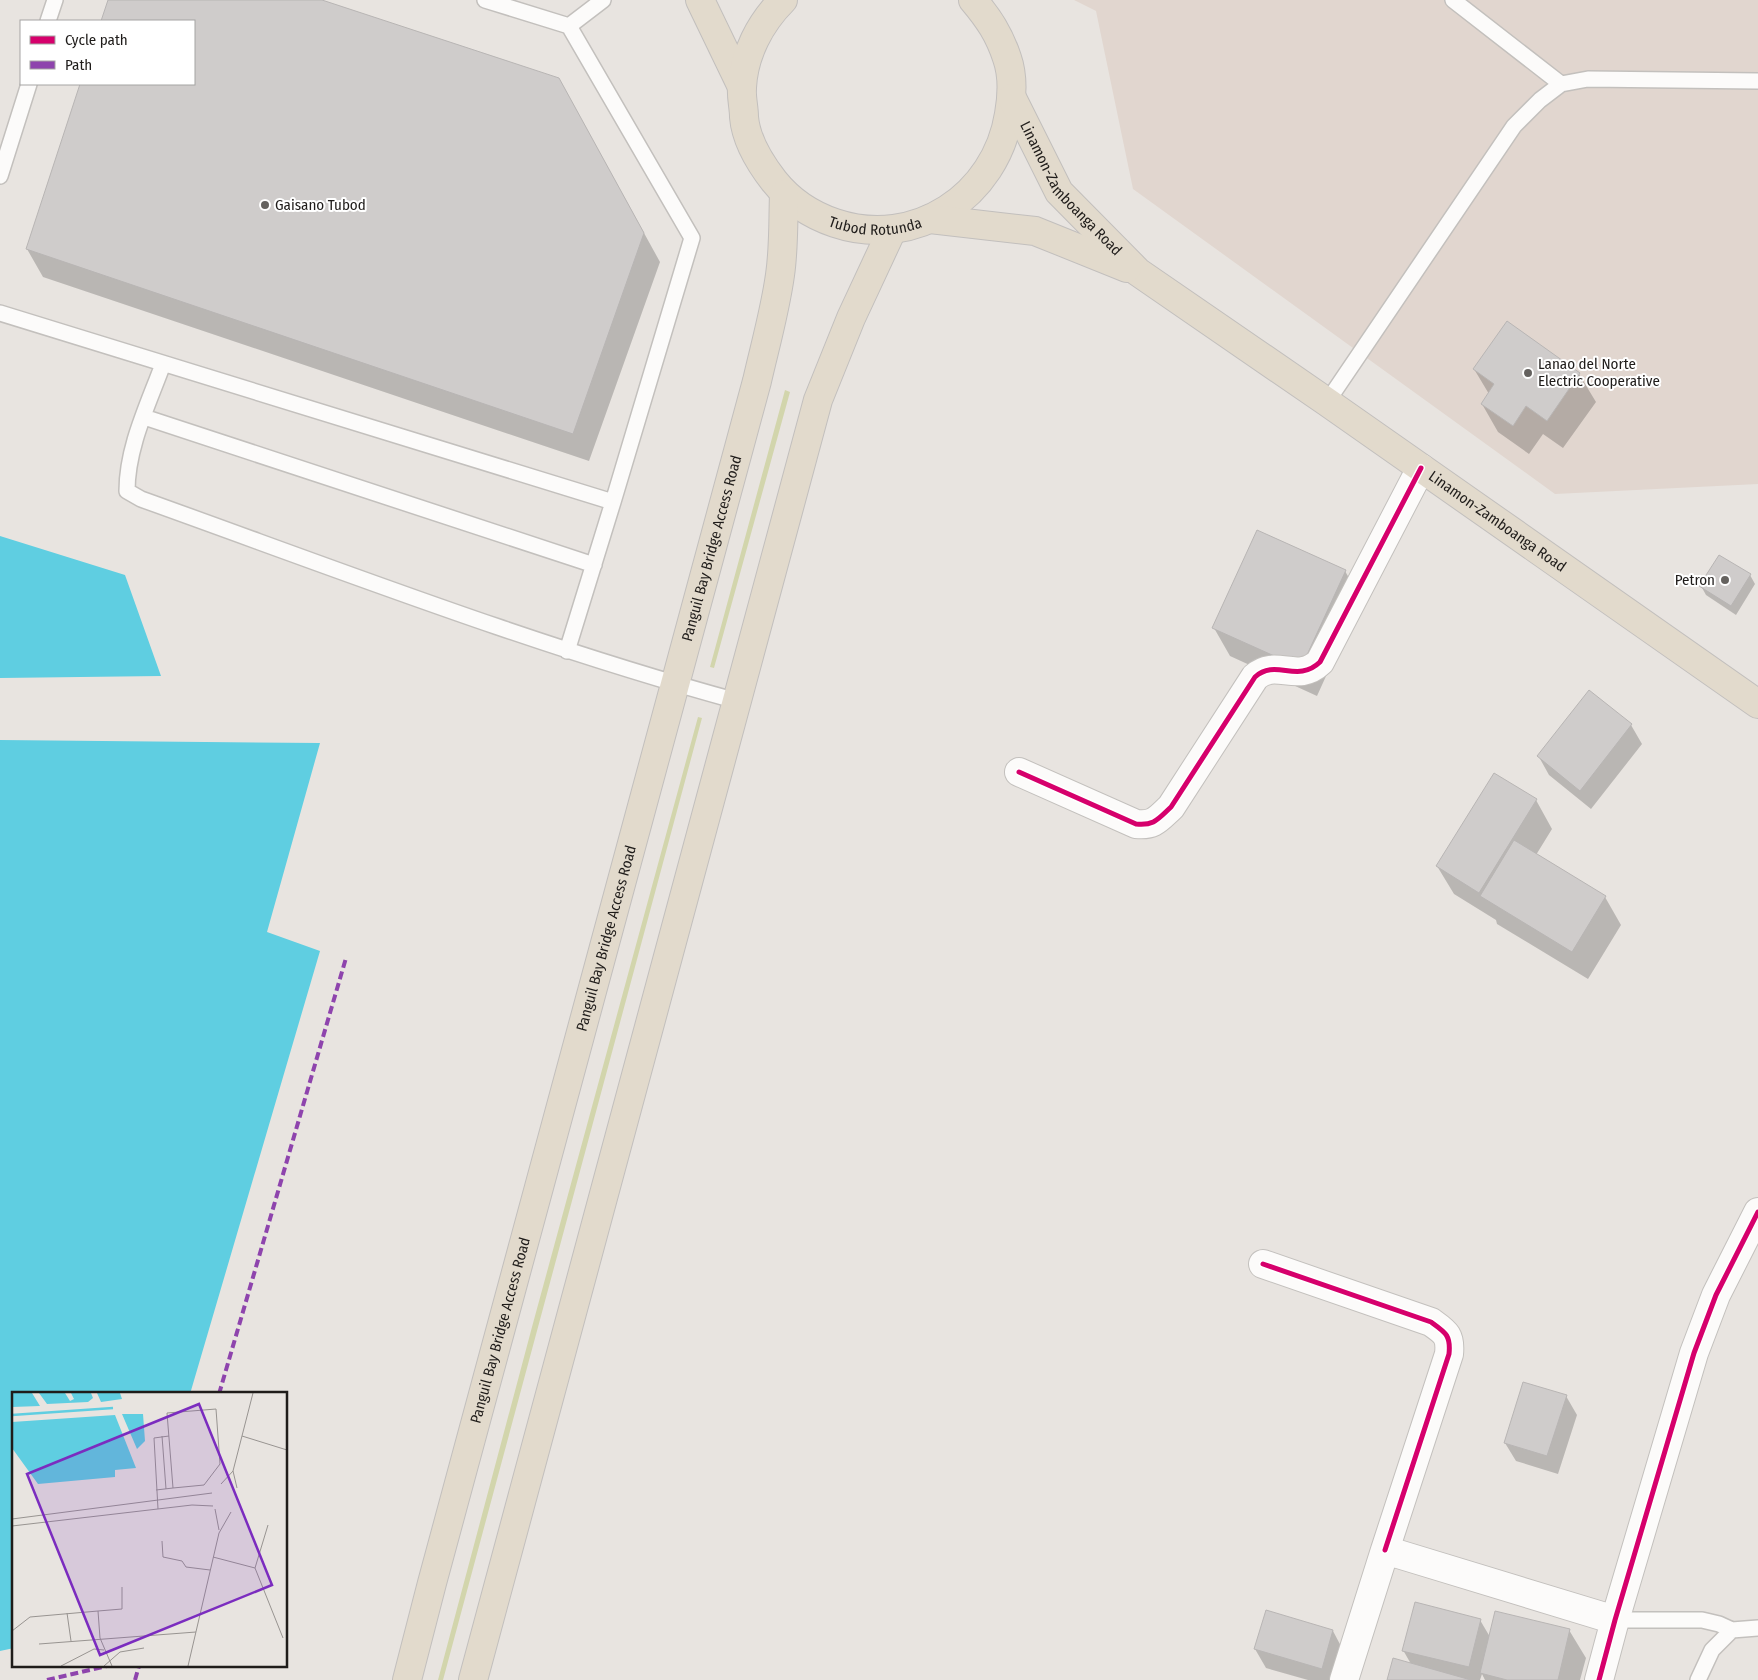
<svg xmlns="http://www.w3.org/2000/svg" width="1758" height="1680" viewBox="0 0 1758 1680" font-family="'Fira Sans Condensed',sans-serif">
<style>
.built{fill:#e1d6cf}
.green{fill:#d2d5ac}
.water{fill:#5fcee1}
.shadow{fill:#0003}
.building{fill:#cfcccb;stroke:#b8b5b4}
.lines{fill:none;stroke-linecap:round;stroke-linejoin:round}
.lane-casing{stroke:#c3c0bd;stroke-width:18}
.street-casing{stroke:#c3c0bd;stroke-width:30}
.highway-casing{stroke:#c2bfbd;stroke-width:30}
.lane{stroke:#fcfbfa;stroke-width:15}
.street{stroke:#fcfbfa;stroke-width:28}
.highway{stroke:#e2dacc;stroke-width:28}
.quiet{stroke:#8e44ad;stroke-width:4;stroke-dasharray:8 4;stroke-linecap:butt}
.cycleway-casing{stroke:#fff;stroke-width:8}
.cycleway{stroke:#d6006c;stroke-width:5}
.poi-dot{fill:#65625f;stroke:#fff;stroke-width:2}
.labels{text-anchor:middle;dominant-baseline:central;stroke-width:4;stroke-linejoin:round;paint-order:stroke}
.street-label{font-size:15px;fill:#1f1c1a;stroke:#fff}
.poi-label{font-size:15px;fill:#1f1c1a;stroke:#fff;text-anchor:start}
.inset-river{fill:none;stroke:#5fcee1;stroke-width:2.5}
.inset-road{fill:none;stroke:#989491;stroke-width:1}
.view{fill:#7b2cbf;fill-opacity:0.15;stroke:#7b2cbf;stroke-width:2.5}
.inset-edge{fill:none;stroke:#1f1c1a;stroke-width:2.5}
</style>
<rect width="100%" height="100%" fill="#e8e4e0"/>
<path class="built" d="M1074 0H1758V484L1555 494 1133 189 1096 11Z"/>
<path class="green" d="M785 390 790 392 714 668 710 667Z
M698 717 702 718 443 1680H438L532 1327Z"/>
<path class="water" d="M0 536 125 575 161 676 0 678Z
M0 740 320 743 267 932 320 951 190 1394H14V1648L0 1651Z"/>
<path class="shadow" d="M110 0H318L559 79 660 262 589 461 43 277 27 249 82 84H194V21H102Z
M1474 369 1579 374 1596 402 1563 448 1543 434 1529 454 1498 432 1482 404 1489 394Z
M1345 571 1361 599 1317 696 1230 656 1214 628Z
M1750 575 1755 584 1736 615 1706 595 1701 586Z
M1589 692 1631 725 1642 744 1591 809 1549 775 1539 757Z
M1536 800 1552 829 1536 855 1605 897 1621 925 1588 979 1497 924 1496 920 1454 894 1437 866Z
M1566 1396 1577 1415 1558 1474 1516 1461 1505 1443Z
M1480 1620 1490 1637 1569 1630 1586 1658 1580 1680H1485L1482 1674 1480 1680H1388L1411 1664 1403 1650Z
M1333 1631 1343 1650 1335 1680H1308L1266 1668 1255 1649Z"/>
<path class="building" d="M108 0H322L559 78 644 233 573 434 26 249 80 84H194V21H101Z
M1507 321 1580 373 1547 421 1526 406 1513 426 1481 404 1494 384 1473 369Z
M1257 530 1346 570 1301 668 1212 628Z
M1719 555 1751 574 1731 606 1699 586Z
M1589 690 1632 724 1580 791 1537 756Z
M1494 773 1537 799 1479 893 1436 866Z
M1514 840 1606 896 1572 952 1480 896Z
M1523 1382 1567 1395 1547 1456 1504 1443Z
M1415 1602 1481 1619 1469 1667 1402 1651Z
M1266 1610 1333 1630 1322 1669 1254 1649Z
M1495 1611 1570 1629 1558 1680H1507L1480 1673Z
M1393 1658 1471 1680H1387Z"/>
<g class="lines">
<g class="lane-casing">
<path id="lane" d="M485 0 569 26 692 238 613 502 567 651
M1453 0 1561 84
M48 21 55 0
M569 26 603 0
M0 176 29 84
M0 313 613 502
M163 364C148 405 127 447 127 491L141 499C339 570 535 646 737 701
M1327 402 1514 126 1540 100 1561 84 1588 79 1758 81
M144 417 594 565
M1615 1620H1702L1719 1624 1732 1630 1758 1628
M1698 1680 1712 1650 1732 1630"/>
</g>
<g class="street-casing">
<path id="street" d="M1019 772 1136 824C1154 826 1158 819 1171 807L1255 677C1276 658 1297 684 1320 662L1421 468
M1263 1264 1431 1322C1445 1332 1451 1335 1449 1354L1385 1550
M1344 1680 1385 1550 1615 1620
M1599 1680 1615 1620 1694 1353 1716 1295 1758 1212"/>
</g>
<g class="highway-casing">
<g id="highway">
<path d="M700 0 742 87"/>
<path id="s1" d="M783 0C760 23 744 54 742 87 741 97 744 107 744 117 746 141 760 163 774 181 790 201 811 215 835 223 915 250 996 196 1009 114 1012 97 1013 75 1007 58 999 34 989 19 973 0"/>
<path id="s2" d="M1012 98 1059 192 1138 272 1327 402 1758 704"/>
<path d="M930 219 1035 231 1127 268"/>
<path id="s3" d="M407 1680 432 1583 757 381C765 346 775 311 780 275 784 248 783 221 784 194"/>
<path d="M473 1680 818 400 851 318 892 230"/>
</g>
</g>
<use href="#lane" class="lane"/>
<use href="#street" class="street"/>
<use href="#highway" class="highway"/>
<path class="quiet" d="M219 1394 346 958
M47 1680 107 1666
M135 1680 139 1666"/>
<g class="cycleway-casing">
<path id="cycleway" d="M1019 772 1136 824C1154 826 1158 819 1171 807L1255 677C1276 658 1297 684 1320 662L1421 468
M1263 1264 1431 1322C1445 1332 1451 1335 1449 1354L1385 1550
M1599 1680 1615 1620 1694 1353 1716 1295 1758 1212"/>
</g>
<use href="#cycleway" class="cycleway"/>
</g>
<g class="poi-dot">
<circle cx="265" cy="205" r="5"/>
<circle cx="1528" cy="373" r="5"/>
<circle cx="1725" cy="580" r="5"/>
</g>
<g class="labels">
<g class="street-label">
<text stroke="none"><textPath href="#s2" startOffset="109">Linamon-Zamboanga Road</textPath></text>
<text stroke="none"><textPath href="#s1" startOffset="316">Tubod Rotunda</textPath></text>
<text stroke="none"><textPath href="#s2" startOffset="655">Linamon-Zamboanga Road</textPath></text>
<text stroke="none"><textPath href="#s3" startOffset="1172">Panguil Bay Bridge Access Road</textPath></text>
<text stroke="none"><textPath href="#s3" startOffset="768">Panguil Bay Bridge Access Road</textPath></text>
<text stroke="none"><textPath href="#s3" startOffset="362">Panguil Bay Bridge Access Road</textPath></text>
</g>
<g class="poi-label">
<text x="275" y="205">Gaisano Tubod</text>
<text x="1538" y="364">Lanao del Norte<tspan x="1538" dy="17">Electric Cooperative</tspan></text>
<text x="1715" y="580" text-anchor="end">Petron</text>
</g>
</g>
<g transform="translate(12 1392)">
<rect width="275" height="275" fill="#e8e4e0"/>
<path d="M0 1H20L28 14 0 15ZM27 1H53L58 9 62 7 59 1H79L81 6 76 10 35 12ZM85 1H108L110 7 89 10ZM110 22H131L133 49 125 57ZM103 23 124 76 103 78V85L26 92 0 56V30Z" fill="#5fcee1"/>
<path class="inset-river" d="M0 23 101 16"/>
<path class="inset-road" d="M150 44 154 97M230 44 275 58M221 79 225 96M209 92 221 79 241 1M144 98 161 96 192 93 208 72 204 17 155 21 161 96M146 117 142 46 157 44M203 117 207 138M0 127 200 101M0 134 180 113 201 114M150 149 151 165 170 169 174 175 198 178M201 165 243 176 271 246M243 176 256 133M86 219 110 217V195M55 221 59 249M0 239 18 225 86 219 88 246 100 274M27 252 184 240M49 274 82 257 92 258M92 274 108 260 132 256M176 274 207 141 219 120"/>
<path class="view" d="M187 12 260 193 88 263 15 82Z"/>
<rect width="275" height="275" class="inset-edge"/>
</g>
<rect x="20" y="20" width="175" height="65" fill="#ffffff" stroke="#a5a4a3"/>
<rect x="30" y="36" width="25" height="8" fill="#d6006c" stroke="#a5a4a3"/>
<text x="65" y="45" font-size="15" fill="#1f1c1a">Cycle path</text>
<rect x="30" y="61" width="25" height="8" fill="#8e44ad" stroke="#a5a4a3"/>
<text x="65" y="70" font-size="15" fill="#1f1c1a">Path</text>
</svg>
